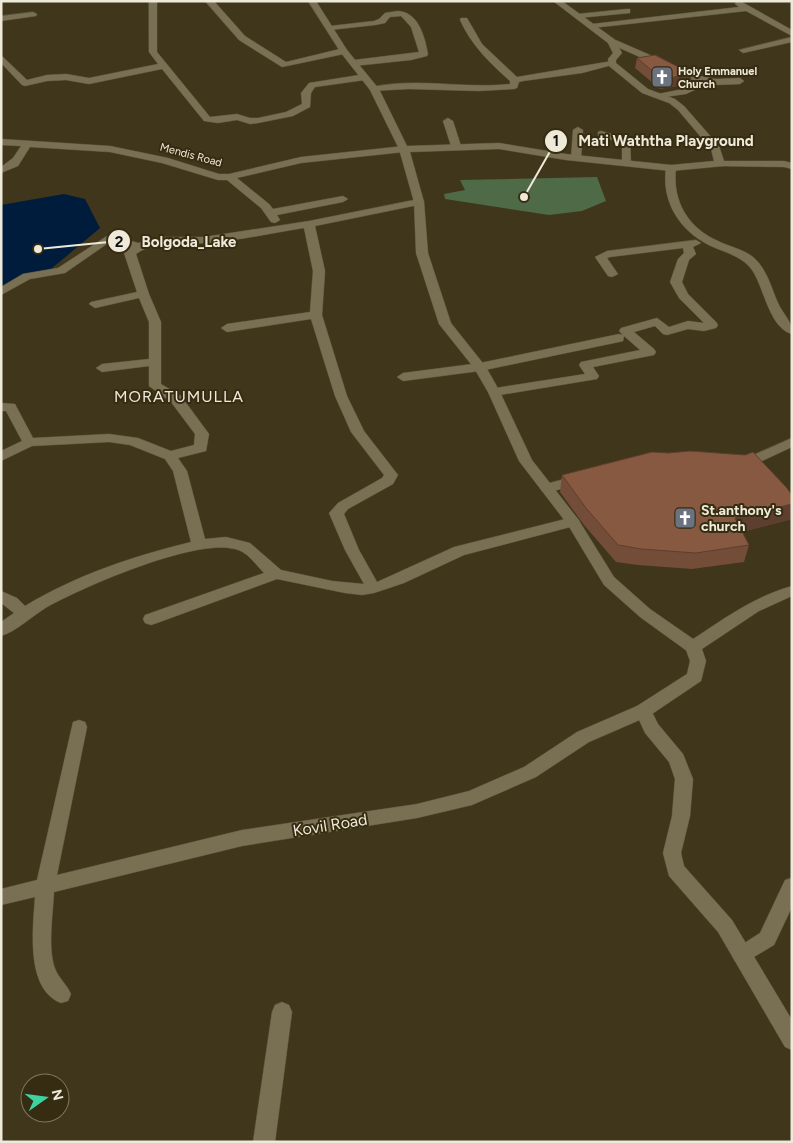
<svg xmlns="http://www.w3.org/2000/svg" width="793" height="1143" viewBox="0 0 793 1143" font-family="Figtree,sans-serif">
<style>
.green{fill:#4e6a47}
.water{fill:#001c3c}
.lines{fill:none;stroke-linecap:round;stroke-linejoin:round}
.minor-casing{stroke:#5a533b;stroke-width:1}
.tertiary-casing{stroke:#5a533b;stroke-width:1}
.minor{fill:#796f52;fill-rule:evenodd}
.tertiary{fill:#796f52;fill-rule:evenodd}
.wall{fill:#744d38}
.shaded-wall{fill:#5e3e2e}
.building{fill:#875941;stroke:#5e3e2e}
.labels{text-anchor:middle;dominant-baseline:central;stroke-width:4;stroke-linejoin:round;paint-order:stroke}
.far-poi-label{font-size:11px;font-weight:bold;fill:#efe9d9;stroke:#352c11;text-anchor:start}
.far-street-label{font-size:11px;fill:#efe9d9;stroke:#352c11}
.poi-label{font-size:14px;font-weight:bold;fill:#efe9d9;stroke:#352c11;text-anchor:start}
.quarter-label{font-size:16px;letter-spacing:1px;fill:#efe9d9;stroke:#352c11}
.near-street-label{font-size:16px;fill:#efe9d9;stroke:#352c11}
.leader{fill:none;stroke:#efe9d9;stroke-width:2}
.callout-dot{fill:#efe9d9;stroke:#352c11;stroke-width:2}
.mark-label{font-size:15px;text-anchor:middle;font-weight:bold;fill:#111}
.callout-label{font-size:15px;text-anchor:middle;font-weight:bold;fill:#efe9d9;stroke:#352c11;stroke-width:4;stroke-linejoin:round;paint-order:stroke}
</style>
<rect width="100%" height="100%" fill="#3f361b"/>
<path class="green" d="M597 177 606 201 582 211 549 215 445 199 444 194 465 190 460 180Z"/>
<path class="water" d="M64 194 85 199 100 228 51 269 1 293V205Z"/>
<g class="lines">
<g class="minor-casing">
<path id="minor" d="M149 1H157V52L210 117 237 114 250 118H258L286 112 302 104 301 93 309 83 365 74 369 77 365 80 315 87 311 93 310 107 293 116 258 123 250 124 237 120 218 123 204 121 162 69 89 84 66 80 47 81 25 86 22 85 1 63V55L27 80 47 75 66 74 89 78 158 64 149 52Z
M205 1H214L245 36 286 62 344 48 348 51 344 54 282 67 239 40Z
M736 2H742L792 30V36L746 11 592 28 588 26 592 24 739 7 735 4Z
M627 9H630V13L578 18 574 16 578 14Z
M398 11C419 12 425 38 428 54L427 56 411 60 354 66 350 63 354 60 419 52 411 27 401 16 390 17 385 23 375 25 330 30 326 28 330 26 374 21 379 19 385 13Z
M33 12 37 14 36 16 1 21V16Z
M461 18H467L482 44 517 77 612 61 616 64 582 73 523 81 519 82 517 88 514 89 479 91 409 89 371 91V87C416 77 464 89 510 84V81C490 63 471 45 460 20Z
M792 37V42L743 53 739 50Z
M611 38 696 75 715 79 740 78 744 81 740 84 715 85 701 87 686 94 658 98V94L683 89 702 82 690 79 608 43 607 41Z
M448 118 453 121 461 146 459 148H453L451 146 443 121Z
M578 127 583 130 581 158 576 161 571 158 573 130Z
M601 131 630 139 631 165 627 166 622 163V143L598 136V132Z
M1 139 110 146 168 158 219 174H229L301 157 404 146 409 149 404 152 301 163 237 178 269 204 273 209 343 196 348 199 343 202 277 215 280 220 275 223 271 222 261 208 227 180H218L162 163 110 152 30 147 18 166 1 173V167L13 158 21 146 1 145Z
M720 161H784L792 163V169L784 167 716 166 715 164Z
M671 165 676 168C672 201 688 228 718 241 730 247 743 249 753 257 767 269 771 287 778 303 784 316 792 320 792 334 769 328 764 287 752 270 743 257 727 253 713 247 681 233 661 203 666 168Z
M419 199 423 200 424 202 423 204 315 226 325 271 322 315 347 396 364 431 398 475 393 484 348 509 344 514 359 550 377 582 454 547 573 517 578 519 580 522 578 525 464 555 404 583 374 593 362 595 345 593 277 579 157 623 151 625 145 623 143 619 145 615 264 573C255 564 248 552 235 549 195 538 83 587 47 607 32 616 17 631 1 636V622L14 613 1 603V591L17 598 25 606C76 575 134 556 191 542L173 471 165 459 130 445 109 442 32 446 1 461V451L22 441 6 411H1V403L15 404 33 438 109 434 138 438 171 451 194 445 195 434 171 402 149 386V366L102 372 96 368 102 364 149 359V322L139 298 95 308 89 304 91 302 137 292 124 253 130 248 111 241 65 273 30 279 1 295V287L23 274 58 268 110 234 138 243 162 237H204L309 221ZM304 228 313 271 310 312 227 324 221 328 227 332 311 319 335 396 351 432 384 475 382 478 338 503 329 513 345 550 364 584 332 581 281 570 250 543 226 537 205 539 187 471 178 458 206 451 209 434 181 396 161 384V322L149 294 136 254C156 239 181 245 204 243 237 241 271 233 304 228Z
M696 240 701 243 693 247 696 254 689 260 682 282 688 294 716 322 718 325 716 328 704 331 688 329 667 335 663 334 655 326 634 332 654 349 656 352 654 355 593 367 599 376 597 379 494 396 488 392 489 389 585 374 579 365 581 362 640 350 624 336 623 341 619 342 480 371 403 381 397 377 403 373 480 363 619 334 623 335 619 331 621 328 657 318 669 327 688 321 704 323 679 298 670 282 678 259 684 253 683 248 610 257 607 258 618 274 612 277 608 276 595 257 607 251Z
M792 438V447L745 469H735L733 466 735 463Z
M580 475 585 476 587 479 585 482 547 493 542 491 540 488 542 485Z
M792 586V596L759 611 702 649 706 661 701 681 649 716 589 742 536 777 472 805 417 818 242 846 54 892C53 914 47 951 56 971 60 979 67 985 71 994L68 1001 61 1003C25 989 33 928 35 897L1 905V889L37 880 73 722 79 720 85 722 87 727 57 875 242 830 417 804 469 791 524 767 577 732 637 706 687 674 690 661 685 647 687 643C721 621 752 597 792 586Z
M792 878V907L774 945 742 964 735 961 732 955 735 949 760 933 785 880Z
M282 1002 289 1005 292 1012 275 1142H253L272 1012 275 1005Z"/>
</g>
<g class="tertiary-casing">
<path id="tertiary" d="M308 1H316L347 50 379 89 407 146 499 143 566 154 671 165 714 161 711 149 678 110 669 103 642 93 609 66 608 59 613 53 608 43 553 1H562L614 39 622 53 616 60V63L648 89 675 99 684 106 719 146 725 164 724 166 671 171 566 160 499 149 410 152 424 202 428 253 451 323 486 367 500 392 532 460 578 519 614 577 650 609 699 643 701 647 699 651 693 653 687 651 640 617 604 585 568 525 519 461 488 392 474 368 439 324 416 253 414 202 399 149 370 90 341 53Z
M643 705 649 706 658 724 683 754 693 779 690 816 681 853 684 866 732 920 792 1020V1050L785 1047 718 932 669 876 663 853 672 816 675 779 669 762 645 733 635 711 637 706Z"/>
</g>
<use href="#minor" class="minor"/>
<use href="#tertiary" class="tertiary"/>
</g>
<path class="wall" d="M637 58 692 74 690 84 660 89 635 68Z
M562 475 792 495V519L742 532 749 545 744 562 692 569 638 565 616 562 584 525 560 492Z"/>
<path class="shaded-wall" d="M692 74 690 84 660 89 662 79Z
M792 504V519L731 535 735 518Z"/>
<path class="building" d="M655 55 692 74 662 79 637 58Z
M690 451 745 455 753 452 786 487 792 495V504L735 518 749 545 696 553 641 549 618 545 586 508 562 475 652 452 668 453Z"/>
<defs>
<g id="church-square" transform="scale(1.125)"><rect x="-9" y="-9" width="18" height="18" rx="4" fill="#6b7280" stroke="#352c11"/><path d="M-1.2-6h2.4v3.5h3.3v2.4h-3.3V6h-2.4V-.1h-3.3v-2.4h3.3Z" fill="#fff"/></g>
</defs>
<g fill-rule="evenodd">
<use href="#church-square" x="662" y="77"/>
<use href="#church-square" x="685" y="518"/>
</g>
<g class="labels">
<g class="far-poi-label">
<text x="678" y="71">Holy Emmanuel<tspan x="678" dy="13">Church</tspan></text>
</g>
<g class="far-street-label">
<text transform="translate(191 155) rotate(15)">Mendis Road</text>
</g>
<g class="poi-label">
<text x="701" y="510">St.anthony's<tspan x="701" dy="16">church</tspan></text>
</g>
<g class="quarter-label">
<text x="179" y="396">MORATUMULLA</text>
</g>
<g class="near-street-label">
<text transform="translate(330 825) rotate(-9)">Kovil Road</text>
</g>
</g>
<path class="leader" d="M524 197L556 141M38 249L119 241"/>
<g class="callout-dot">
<circle cx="524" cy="197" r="5"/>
<circle cx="38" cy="249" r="5"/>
<circle cx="556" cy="141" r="12"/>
<circle cx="119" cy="241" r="12"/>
</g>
<g class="mark-label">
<text x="556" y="146">1</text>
<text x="119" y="247">2</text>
</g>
<g class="callout-label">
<text x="666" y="146">Mati Waththa Playground</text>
<text x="189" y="247">Bolgoda_Lake</text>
</g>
<rect width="793" height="1143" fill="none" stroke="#efe9d9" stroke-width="5"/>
<g transform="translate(45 1098) rotate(76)"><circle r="24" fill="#352c11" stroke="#7f7861"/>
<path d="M0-4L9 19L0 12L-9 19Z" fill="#3ed4a2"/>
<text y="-8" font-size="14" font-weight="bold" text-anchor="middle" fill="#efe9d9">N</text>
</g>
</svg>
